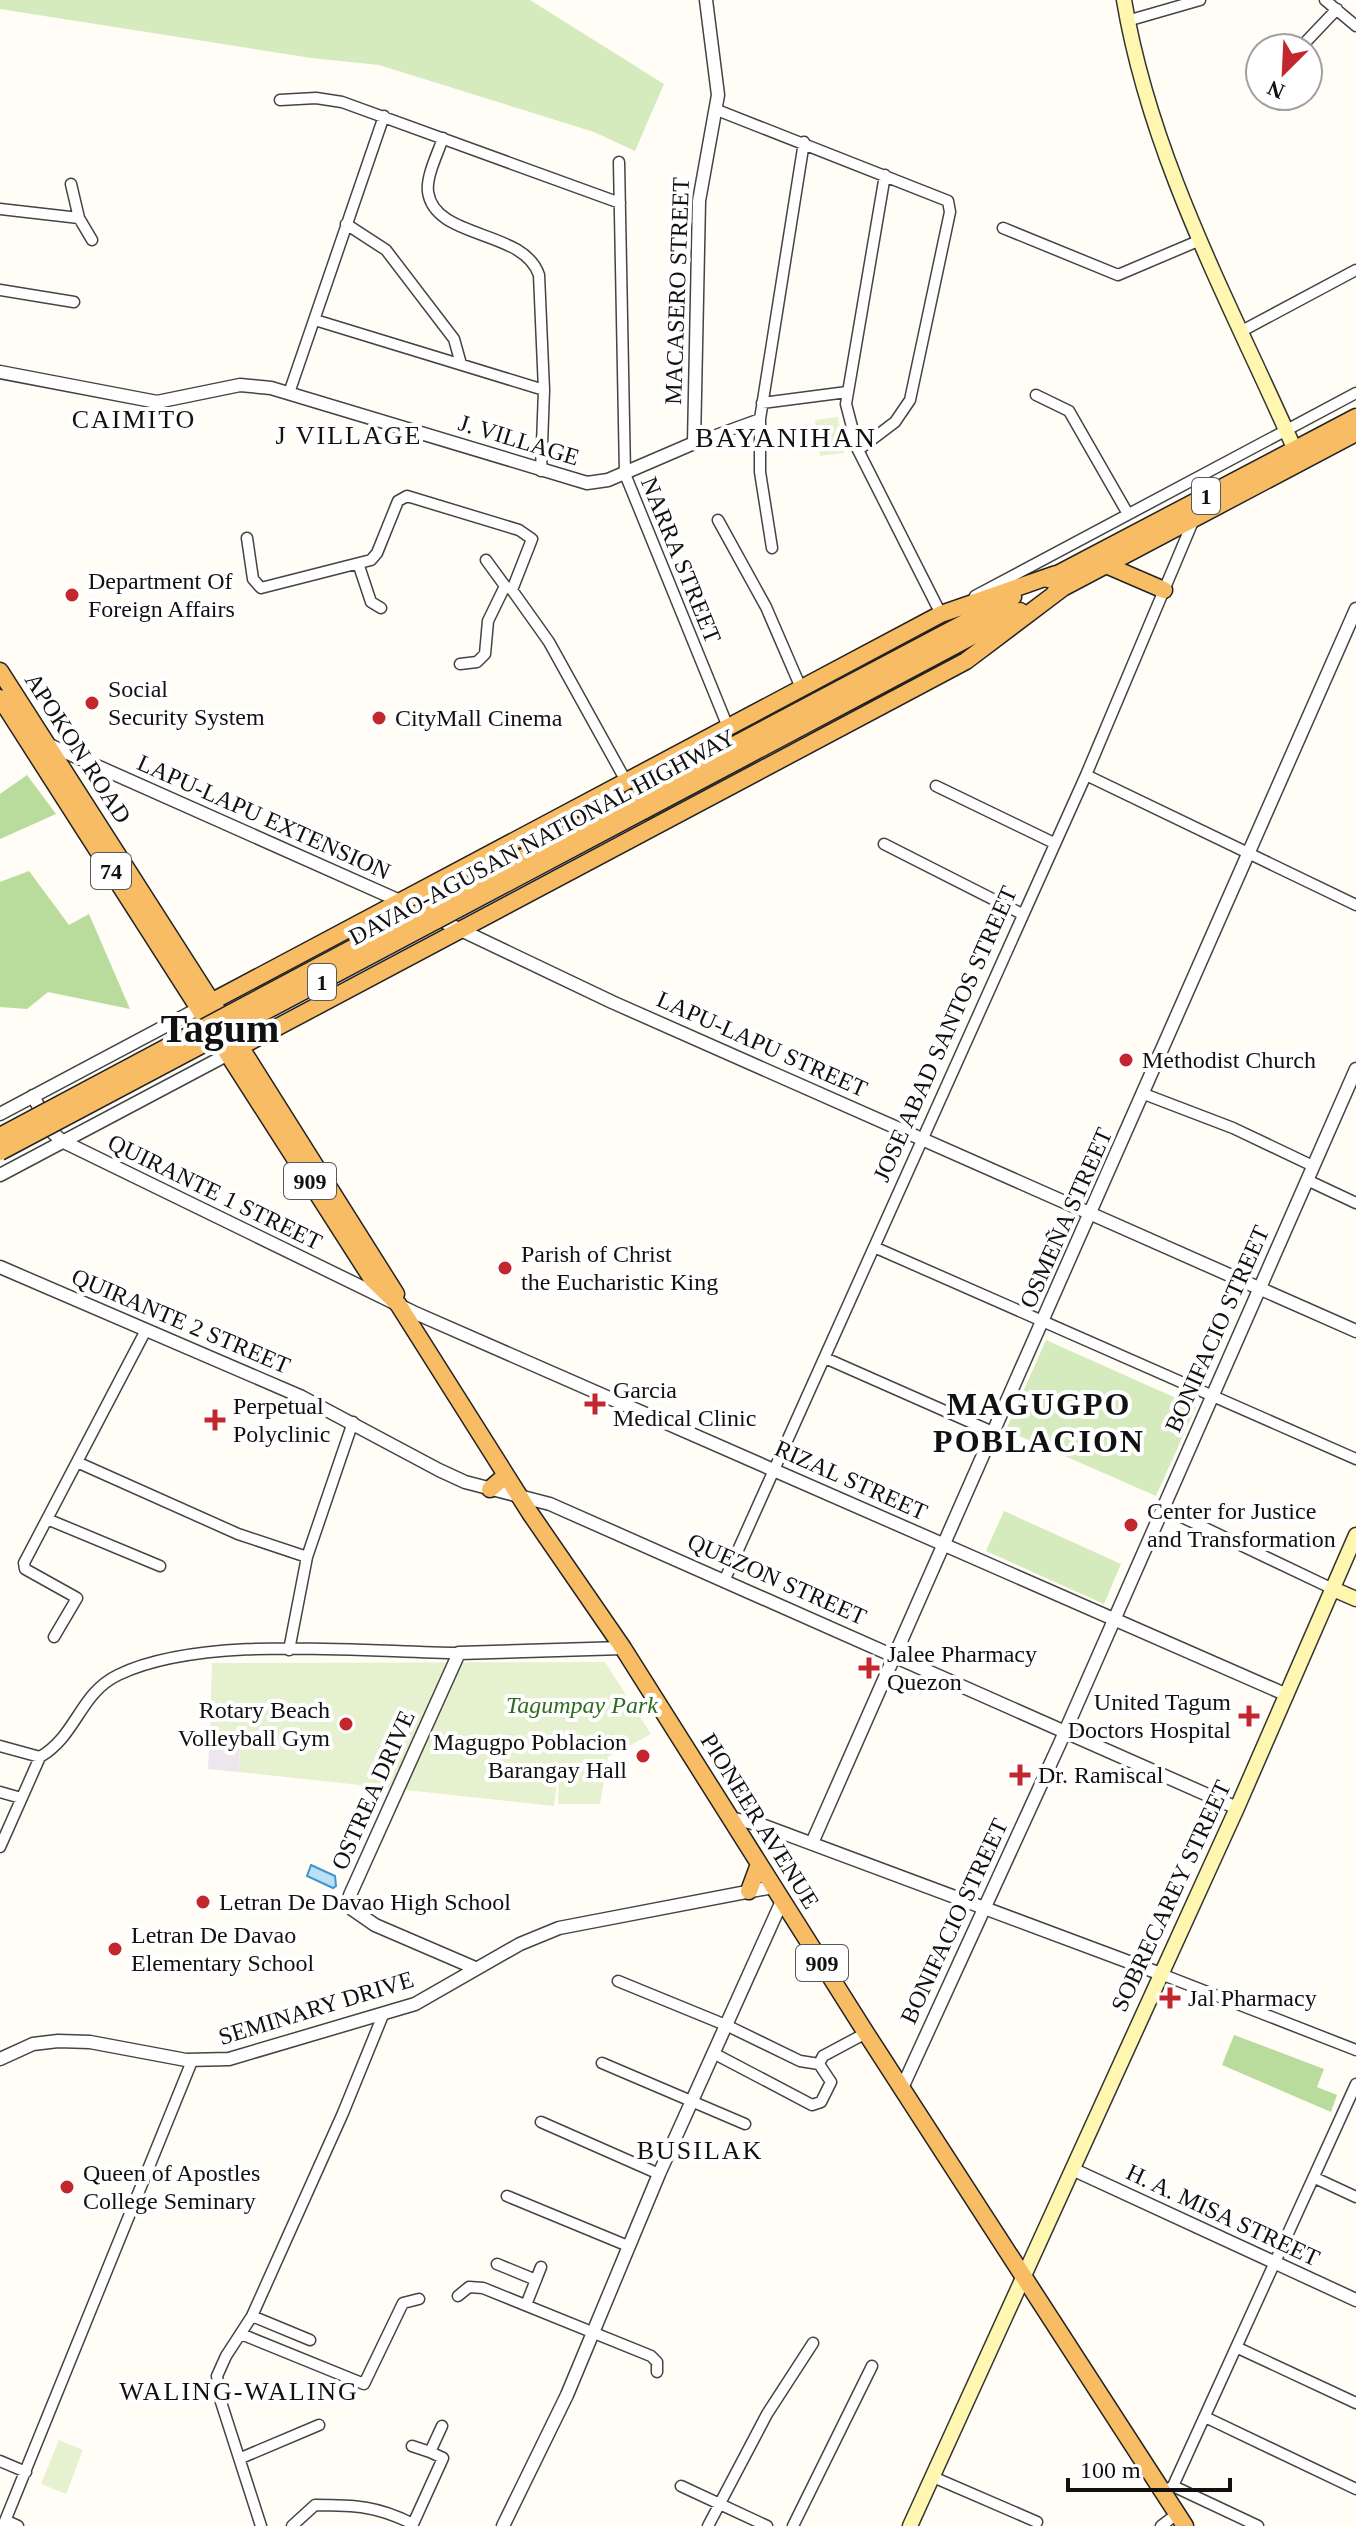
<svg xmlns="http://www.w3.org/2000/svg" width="1356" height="2526" viewBox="0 0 1356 2526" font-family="Georgia,serif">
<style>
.industrial{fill:#eee6ef}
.green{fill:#d5ebbd}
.forest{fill:#b9dc9c}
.pitch{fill:#e6f2cf}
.water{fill:#b9e0f7;stroke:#3f96cf;stroke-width:2}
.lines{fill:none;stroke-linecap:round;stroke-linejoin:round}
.minor-casing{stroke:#444;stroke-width:13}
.tertiary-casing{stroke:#444;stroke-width:15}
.secondary-casing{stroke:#333;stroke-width:17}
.trunk-casing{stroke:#222;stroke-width:19}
.minor{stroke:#fff;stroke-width:10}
.tertiary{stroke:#fff;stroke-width:12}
.secondary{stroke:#fff6b0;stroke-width:14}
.trunk{stroke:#f7bc64;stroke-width:16}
.trunk-bridge-casing{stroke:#222;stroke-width:19;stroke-linecap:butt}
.trunk-bridge{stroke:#f7bc64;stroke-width:16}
.poi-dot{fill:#c4262e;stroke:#fff;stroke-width:3}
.labels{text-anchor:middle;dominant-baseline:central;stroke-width:8;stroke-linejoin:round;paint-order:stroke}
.shield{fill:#fff;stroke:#585858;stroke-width:2}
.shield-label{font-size:22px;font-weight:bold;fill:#111}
.street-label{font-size:24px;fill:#111;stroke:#fff}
.poi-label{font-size:24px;fill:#111;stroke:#fff;text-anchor:start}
.park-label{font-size:24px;font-style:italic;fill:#2f6b1f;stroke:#fff}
.neighbourhood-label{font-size:26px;letter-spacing:2px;fill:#111;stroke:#fff}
.quarter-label{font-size:28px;letter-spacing:2px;fill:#111;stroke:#fff}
.district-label{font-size:32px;font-weight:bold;letter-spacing:2px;fill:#111;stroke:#fff}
.town-label{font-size:40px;font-weight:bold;fill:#111;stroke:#fff}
</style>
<rect width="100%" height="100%" fill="#fffdf5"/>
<path class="industrial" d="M210 1732 240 1734 239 1772 208 1769Z"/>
<path class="green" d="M0 0H530L664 84 635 151 594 132 379 65 311 58 0 9Z
M1046 1340 1196 1407 1156 1496 1006 1430Z
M1004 1511 1121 1564 1104 1604 986 1551Z"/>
<path class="forest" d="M27 775 56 814 0 839V794Z
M29 871 69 925 89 914 130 1009 48 992 27 1009 0 1007V882Z
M1234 2035 1324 2069 1317 2087 1337 2095 1331 2112 1222 2065Z"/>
<path class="pitch" d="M838 417 844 453 820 456 815 420Z
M605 1662 651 1734 608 1757 600 1804H558L559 1768 554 1806 239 1772 240 1734 210 1732 212 1663Z
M59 2440 83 2450 66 2494 41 2484Z"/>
<path class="water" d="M311 1865 335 1876 336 1886 333 1888 307 1876Z"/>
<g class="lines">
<g class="minor-casing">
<path id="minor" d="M1325 0 1356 26
M1127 21 1200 0
M1300 48 1337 9
M280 100 316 98 342 102 620 203
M717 110 948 201 950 212 910 400 895 422 858 450
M443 138C438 153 426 176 428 192 435 240 524 229 539 275L544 390 541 471
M619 162 625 474 728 727
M885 175 846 404 858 450 941 614 947 611
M71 184 79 218 92 240
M0 209 79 218
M346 224 386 250 454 339 461 364
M1003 228 1118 275 1198 241
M0 290 74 302
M315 320 544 390
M1240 332 1356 270
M289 393 384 116
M1036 395 1069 411 1128 514
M762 403 847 392
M694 443 760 419
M718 520 766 607 801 688
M247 538 253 579 261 588 371 560 377 553 398 501 407 496 519 530 532 539 512 590 505 586 486 560
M772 548 760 472V419L804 142
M359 566 371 602 381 608
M512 590 549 642 626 781
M975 596 1356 393
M460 664 477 662 485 654 488 621 505 586
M1086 775 1356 905
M936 786 1054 843
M884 844 1022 914
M1144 1094 1233 1128 1313 1166
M1307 1180 1356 1203
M874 1247 1356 1459
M825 1358 995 1433
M79 1463 238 1534 307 1557
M1163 1508 1333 1589
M47 1519 160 1566
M725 1579 1086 775 1194 519
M54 1637 77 1598 25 1569 24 1563 146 1330
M289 1650 307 1557 353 1422
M0 1746 40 1757C78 1734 79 1694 118 1675 202 1634 364 1652 459 1653
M0 1792 21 1798
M0 1847 40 1757
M1161 1974 1356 2050
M618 1981 728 2026 800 2061 819 2064 831 2082 821 2102 812 2105 715 2054
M602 2063 745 2124
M819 2064 823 2056 866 2033
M541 2122 659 2174
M1315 2178 1356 2197
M507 2196 628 2246
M497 2264 536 2280
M458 2296 469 2287 483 2288 651 2356 657 2362V2372
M526 2305 541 2267
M252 2316 310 2340
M241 2334 364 2384 403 2303 419 2299
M1238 2348 1356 2403
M1205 2417 1356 2489
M412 2446 430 2452
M241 2458 319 2425
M0 2461 26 2472
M933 2477 1037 2522
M681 2486 767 2526
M1173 2486 1258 2526
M1163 2492 1173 2486 1356 2084
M7 2521 18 2526
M3 2526 192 2061
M261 2526 221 2402 217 2376 226 2356 252 2316 343 2113 383 2015
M292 2526 315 2505C355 2505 377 2506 413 2524L443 2458 430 2452 442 2426
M708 2526 767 2414 813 2343
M793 2526 872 2366
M1161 2526 1177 2514"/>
</g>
<g class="tertiary-casing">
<path id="tertiary" d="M0 372 157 402 240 385 271 388 587 483 608 480 694 443 699 201 718 95 706 0
M45 743 400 901 612 1002 1356 1331
M33 1096 52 1132 62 1141 413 1312 1287 1695
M0 1114 205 1005
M0 1175 234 1051
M0 1267 302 1397 439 1470 465 1482 550 1504 1237 1808
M730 1818 762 1825 1161 1974
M812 1843 1356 609
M475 1968 375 1925 352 1909 350 1895 459 1653 623 1648
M0 2059 33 2044 58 2041 90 2042 186 2060 229 2059 415 2004 520 1944 559 1928 773 1887
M902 2088 1060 1743 1356 1069
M1072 2169 1356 2300
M503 2526 567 2395 659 2174 782 1901"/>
</g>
<g class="secondary-casing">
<path id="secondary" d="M1124 0C1151 160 1230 303 1295 450
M1333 1589 1356 1599
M910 2526 1237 1808 1356 1535"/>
</g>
<g class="trunk-casing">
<path id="trunk" d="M1106 565 1164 590
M1048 579 1356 417
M1055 592 1356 433
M0 671 217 1010
M0 698 372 1279 398 1304 530 1513 623 1648 866 2033 1185 2526
M636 797 1013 597
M643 811 1020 611
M206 1020 211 1002 941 614 1056 574
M236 1040 396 1294
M221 1042 240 1047 966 661 1064 587
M490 1489 506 1475
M749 1891 759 1864"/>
</g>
<use href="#minor" class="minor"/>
<use href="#tertiary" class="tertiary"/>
<use href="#secondary" class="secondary"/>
<use href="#trunk" class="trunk"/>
<g class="trunk-bridge-casing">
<path id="trunk-bridge" d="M0 1136 636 797
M0 1152 643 811"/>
</g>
<use href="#trunk-bridge" class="trunk-bridge"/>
</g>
<g class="poi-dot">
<circle cx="72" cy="595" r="8"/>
<circle cx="92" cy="703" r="8"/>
<circle cx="379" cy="718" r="8"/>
<circle cx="1126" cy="1060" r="8"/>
<circle cx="505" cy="1268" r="8"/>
<path d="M591 1392h8v8h8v8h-8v8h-8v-8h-8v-8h8z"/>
<path d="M211 1408h8v8h8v8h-8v8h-8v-8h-8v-8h8z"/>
<circle cx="1131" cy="1525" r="8"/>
<path d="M865 1656h8v8h8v8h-8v8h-8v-8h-8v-8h8z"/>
<path d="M1245 1704h8v8h8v8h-8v8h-8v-8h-8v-8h8z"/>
<circle cx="346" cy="1724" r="8"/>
<circle cx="643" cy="1756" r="8"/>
<path d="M1016 1763h8v8h8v8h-8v8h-8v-8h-8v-8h8z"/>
<circle cx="203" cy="1902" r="8"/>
<circle cx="115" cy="1949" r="8"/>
<path d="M1166 1986h8v8h8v8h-8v8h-8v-8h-8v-8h8z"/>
<circle cx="67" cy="2187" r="8"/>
</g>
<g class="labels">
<g class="shield">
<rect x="1192" y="478" width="28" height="36" rx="6"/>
<rect x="91" y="853" width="40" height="36" rx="6"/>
<rect x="308" y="964" width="28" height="36" rx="6"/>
<rect x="284" y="1163" width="52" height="36" rx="6"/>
<rect x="796" y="1945" width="52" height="36" rx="6"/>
</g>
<g class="shield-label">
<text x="1206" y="496">1</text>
<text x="111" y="871">74</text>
<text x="322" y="982">1</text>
<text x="310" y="1181">909</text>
<text x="822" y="1963">909</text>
</g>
<g class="street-label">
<text transform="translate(677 291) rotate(-88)">MACASERO STREET</text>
<text transform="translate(519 440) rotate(17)">J. VILLAGE</text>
<text transform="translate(681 560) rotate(68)">NARRA STREET</text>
<text transform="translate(78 748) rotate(57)">APOKON ROAD</text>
<text transform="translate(264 817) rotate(24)">LAPU-LAPU EXTENSION</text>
<text transform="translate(542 837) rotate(-28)">DAVAO-AGUSAN NATIONAL HIGHWAY</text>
<text transform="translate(945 1034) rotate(-66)">JOSE ABAD SANTOS STREET</text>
<text transform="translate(762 1044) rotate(24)">LAPU-LAPU STREET</text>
<text transform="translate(215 1192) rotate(26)">QUIRANTE 1 STREET</text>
<text transform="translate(1066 1218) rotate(-66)">OSMEÑA STREET</text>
<text transform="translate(181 1321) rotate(23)">QUIRANTE 2 STREET</text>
<text transform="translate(1217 1329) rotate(-66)">BONIFACIO STREET</text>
<text transform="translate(851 1480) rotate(24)">RIZAL STREET</text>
<text transform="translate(777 1579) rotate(24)">QUEZON STREET</text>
<text transform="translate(373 1790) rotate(-66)">OSTREA DRIVE</text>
<text transform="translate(760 1821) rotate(58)">PIONEER AVENUE</text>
<text transform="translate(1171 1896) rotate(-65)">SOBRECAREY STREET</text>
<text transform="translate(954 1921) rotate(-65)">BONIFACIO STREET</text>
<text transform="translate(316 2008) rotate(-17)">SEMINARY DRIVE</text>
<text transform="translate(1223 2215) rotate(25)">H. A. MISA STREET</text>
</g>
<g class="poi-label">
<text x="88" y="581">Department Of<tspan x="88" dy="28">Foreign Affairs</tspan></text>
<text x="108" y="689">Social<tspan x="108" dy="28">Security System</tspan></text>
<text x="395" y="718">CityMall Cinema</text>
<text x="1142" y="1060">Methodist Church</text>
<text x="521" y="1254">Parish of Christ<tspan x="521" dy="28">the Eucharistic King</tspan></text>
<text x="613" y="1390">Garcia<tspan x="613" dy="28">Medical Clinic</tspan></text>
<text x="233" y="1406">Perpetual<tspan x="233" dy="28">Polyclinic</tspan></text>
<text x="1147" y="1511">Center for Justice<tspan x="1147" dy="28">and Transformation</tspan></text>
<text x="887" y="1654">Jalee Pharmacy<tspan x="887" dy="28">Quezon</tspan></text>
<text x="1231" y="1702" text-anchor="end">United Tagum<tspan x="1231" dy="28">Doctors Hospital</tspan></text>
<text x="330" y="1710" text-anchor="end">Rotary Beach<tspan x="330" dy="28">Volleyball Gym</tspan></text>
<text x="627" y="1742" text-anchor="end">Magugpo Poblacion<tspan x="627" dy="28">Barangay Hall</tspan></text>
<text x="1038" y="1775">Dr. Ramiscal</text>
<text x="219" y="1902">Letran De Davao High School</text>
<text x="131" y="1935">Letran De Davao<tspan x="131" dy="28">Elementary School</tspan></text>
<text x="1188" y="1998">Jal Pharmacy</text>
<text x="83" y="2173">Queen of Apostles<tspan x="83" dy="28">College Seminary</tspan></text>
</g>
<g class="park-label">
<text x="582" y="1705">Tagumpay Park</text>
</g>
<g class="neighbourhood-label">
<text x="134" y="419">CAIMITO</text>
<text x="349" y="435">J VILLAGE</text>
<text x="700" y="2150">BUSILAK</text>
<text x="239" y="2391">WALING-WALING</text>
</g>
<g class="quarter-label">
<text x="786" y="437">BAYANIHAN</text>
</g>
<g class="district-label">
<text x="1039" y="1404">MAGUGPO<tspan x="1039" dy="37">POBLACION</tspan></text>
</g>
<g class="town-label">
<text x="220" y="1028">Tagum</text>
</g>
</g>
<g transform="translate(1284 72) rotate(204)"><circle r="38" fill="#ffffff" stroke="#a0a0a0" stroke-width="2"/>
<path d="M0-6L14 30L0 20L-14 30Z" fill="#c4262e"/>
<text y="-12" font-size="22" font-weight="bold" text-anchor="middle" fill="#111111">N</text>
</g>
<path d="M1068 2478v12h162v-12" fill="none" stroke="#111111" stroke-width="4"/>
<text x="1080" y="2478" font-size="24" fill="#111111" stroke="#ffffff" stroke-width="6" paint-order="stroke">100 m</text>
</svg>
